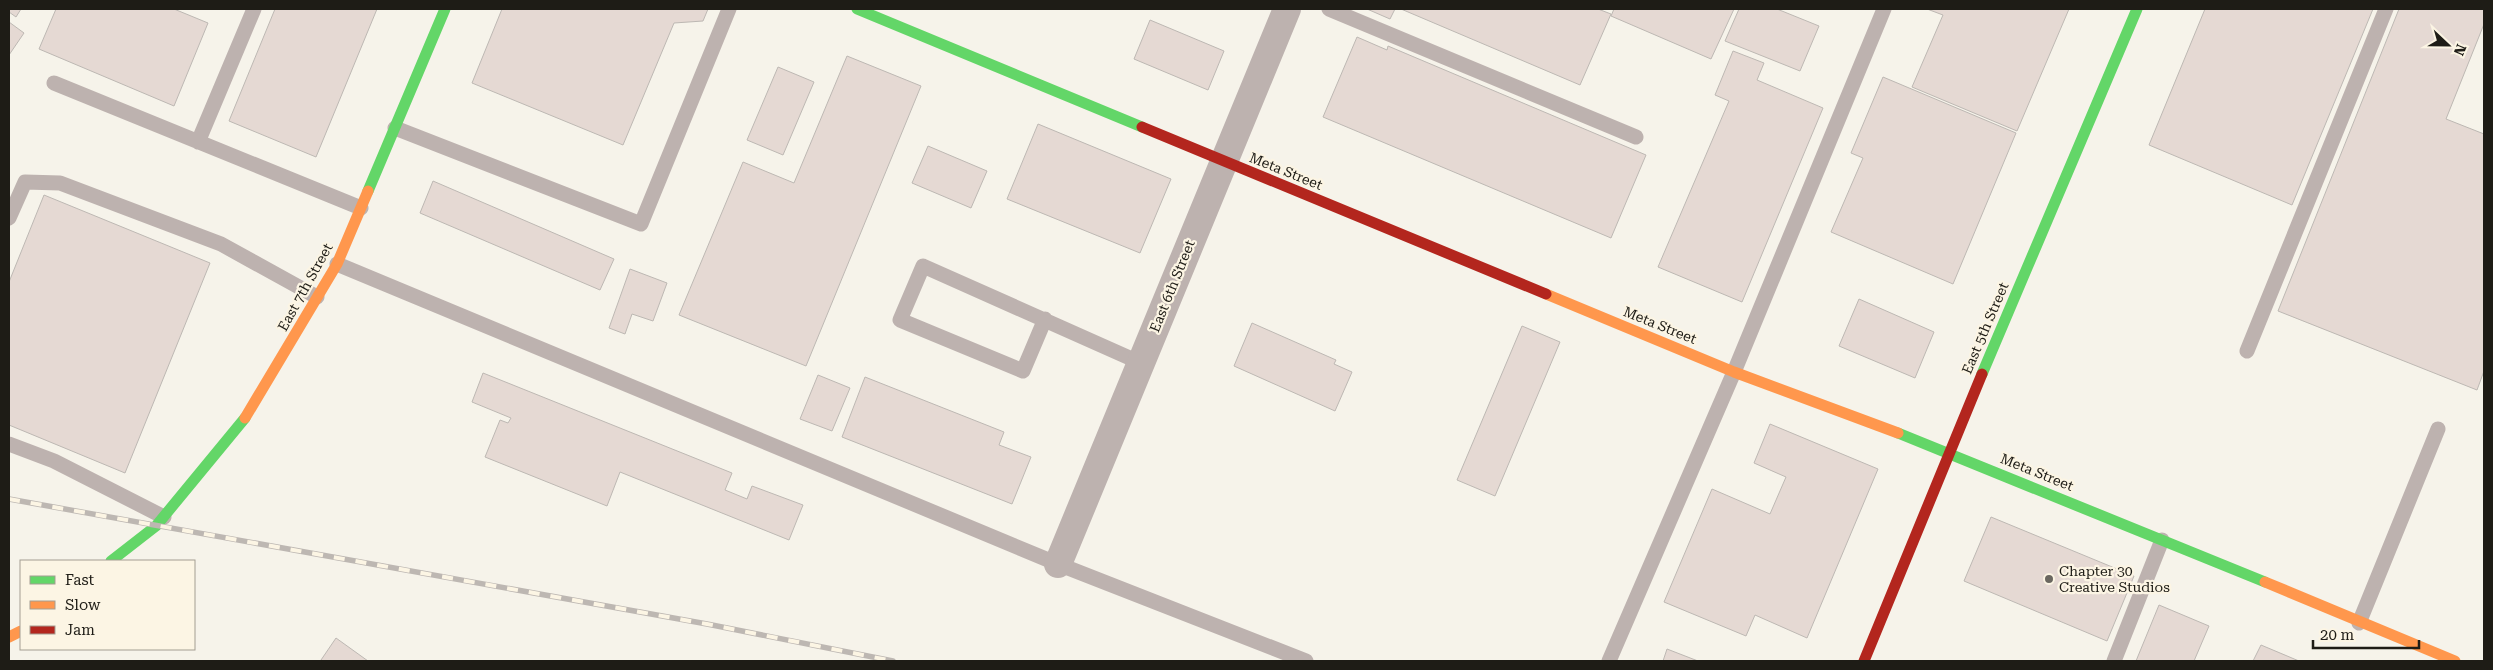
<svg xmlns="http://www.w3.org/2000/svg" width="2493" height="670" viewBox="0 0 2493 670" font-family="'Roboto Serif',serif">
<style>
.building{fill:#e5d9d3;stroke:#bdb8b3}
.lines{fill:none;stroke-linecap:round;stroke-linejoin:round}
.lane{stroke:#bdb2af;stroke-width:15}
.street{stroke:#bdb2af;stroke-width:28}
.fast{stroke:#63d668;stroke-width:11}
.slow{stroke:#ff974d;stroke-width:11}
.jam{stroke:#b3261e;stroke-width:11}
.rail-casing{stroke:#bdb7b2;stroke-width:5.5}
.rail{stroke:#fcf5e4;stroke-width:4;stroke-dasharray:11;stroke-linecap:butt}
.poi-dot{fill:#6a6760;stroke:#fcf5e4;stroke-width:2}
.labels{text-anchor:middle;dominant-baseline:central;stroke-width:4.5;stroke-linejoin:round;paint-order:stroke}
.street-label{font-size:14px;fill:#1e1c16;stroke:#fcf5e4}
.poi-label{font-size:14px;fill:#1e1c16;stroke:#fcf5e4;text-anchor:start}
</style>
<rect width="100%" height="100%" fill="#f6f3ea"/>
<path class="building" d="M9 9H21L16 17 9 12Z
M56 9H174L208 23 174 106 39 49Z
M275 9H377L316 157 229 121Z
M502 9H708L703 21 674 23 623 145 472 83Z
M1367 9H1395L1390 19Z
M1401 9H1598L1611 14 1580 85Z
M1614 9H1734L1711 59 1611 16Z
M1739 9H1777L1819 26 1800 71 1725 41Z
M1927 9H2069L2017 131 1912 87 1943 15Z
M2205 9H2373L2292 205 2149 145Z
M2399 9H2484V24L2446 119 2484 134V371L2477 390 2278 311Z
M1150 20 1224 51 1208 90 1134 59Z
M9 22 24 33 9 55Z
M1357 37 1387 50 1388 46 1646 155 1611 238 1323 117Z
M1733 51 1764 63 1757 80 1823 108 1742 302 1658 267 1729 101 1715 95Z
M847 56 921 86 806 366 679 315 743 162 794 183Z
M778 67 814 82 783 155 747 140Z
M1883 77 2016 133 1953 284 1831 232 1863 158 1851 153Z
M1038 124 1171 179 1140 253 1007 199Z
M928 146 987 171 971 208 912 183Z
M433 181 614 259 600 290 420 213Z
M44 195 210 263 125 473 9 425V282Z
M630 269 667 283 653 321 632 314 625 334 609 328Z
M1859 299 1934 332 1915 378 1839 346Z
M1252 323 1336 360 1334 364 1352 372 1335 411 1234 366Z
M1522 326 1560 342 1495 496 1457 480Z
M483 373 732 473 725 490 747 499 752 486 803 505 789 540 620 472 607 506 485 457 500 420 508 423 511 418 472 402Z
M818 375 850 388 832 431 800 419Z
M865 377 1004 432 999 445 1031 457 1012 504 842 437Z
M1770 424 1878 469 1807 638 1755 615 1746 636 1664 602 1712 489 1770 514 1786 477 1754 463Z
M1991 517 2134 576 2107 641 1964 581Z
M2159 605 2209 626 2194 661H2136Z
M336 638 368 661H323L321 660Z
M2261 645 2299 661H2253Z
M1667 649 1698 661H1663Z"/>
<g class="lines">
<path class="lane" d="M1329 9 1636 137
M54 83 361 208
M395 128 641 224 729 9
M198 142 254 9
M9 218 25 182 60 183 221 244 317 297
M337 264 1058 564 1306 661
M1045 319 1023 371 900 320 923 266 1141 363
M2247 351 2386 9
M9 444 54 461 164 517
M2359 623 2438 429
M1609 661 1734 372 1884 9
M2114 661 2162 540"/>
<path class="street" d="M1058 564 1287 9"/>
<path class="fast" d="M857 9 1142 127
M368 191 445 9
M1982 374 2137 9
M1898 433 2265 582
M111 561 156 526 245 418"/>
<path class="slow" d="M1546 294 1734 372 1898 433
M245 418 337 264 368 191
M2265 582 2455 661
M9 637 21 631"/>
<path class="jam" d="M1142 127 1546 294
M1864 661 1982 374"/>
<g class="rail-casing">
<path id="rail" d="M9 499 707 624 893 661"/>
</g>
<use href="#rail" class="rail"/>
</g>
<circle class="poi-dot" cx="2049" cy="579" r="5"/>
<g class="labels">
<g class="street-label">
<text transform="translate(1286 171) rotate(22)">Meta Street</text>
<text transform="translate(1172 286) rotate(-68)">East 6th Street</text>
<text transform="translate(305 287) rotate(-61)">East 7th Street</text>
<text transform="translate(1660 325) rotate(22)">Meta Street</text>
<text transform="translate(1985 328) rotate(-67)">East 5th Street</text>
<text transform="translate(2037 472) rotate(22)">Meta Street</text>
</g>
<g class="poi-label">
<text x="2059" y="571">Chapter 30<tspan x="2059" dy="16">Creative Studios</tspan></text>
</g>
</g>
<rect width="2493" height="670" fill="none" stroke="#1e1c16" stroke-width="20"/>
<rect x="20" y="560" width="175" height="90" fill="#fcf5e4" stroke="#a39e92"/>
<rect x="30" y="576" width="25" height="8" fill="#63d668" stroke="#a39e92"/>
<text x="65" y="585" font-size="15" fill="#1e1c16">Fast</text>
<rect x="30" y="601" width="25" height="8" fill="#ff974d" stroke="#a39e92"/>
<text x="65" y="610" font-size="15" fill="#1e1c16">Slow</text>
<rect x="30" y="626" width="25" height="8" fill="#b3261e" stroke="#a39e92"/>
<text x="65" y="635" font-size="15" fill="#1e1c16">Jam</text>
<g transform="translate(2448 45) rotate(112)" stroke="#fcf5e4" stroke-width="4" paint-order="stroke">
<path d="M0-4L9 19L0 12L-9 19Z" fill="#1e1c16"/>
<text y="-8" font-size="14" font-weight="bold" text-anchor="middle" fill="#1e1c16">N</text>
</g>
<path d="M2313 640v8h106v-8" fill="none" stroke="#1e1c16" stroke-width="2.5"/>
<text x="2320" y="640" font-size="15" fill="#1e1c16" stroke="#fcf5e4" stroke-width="4" paint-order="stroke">20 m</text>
</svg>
